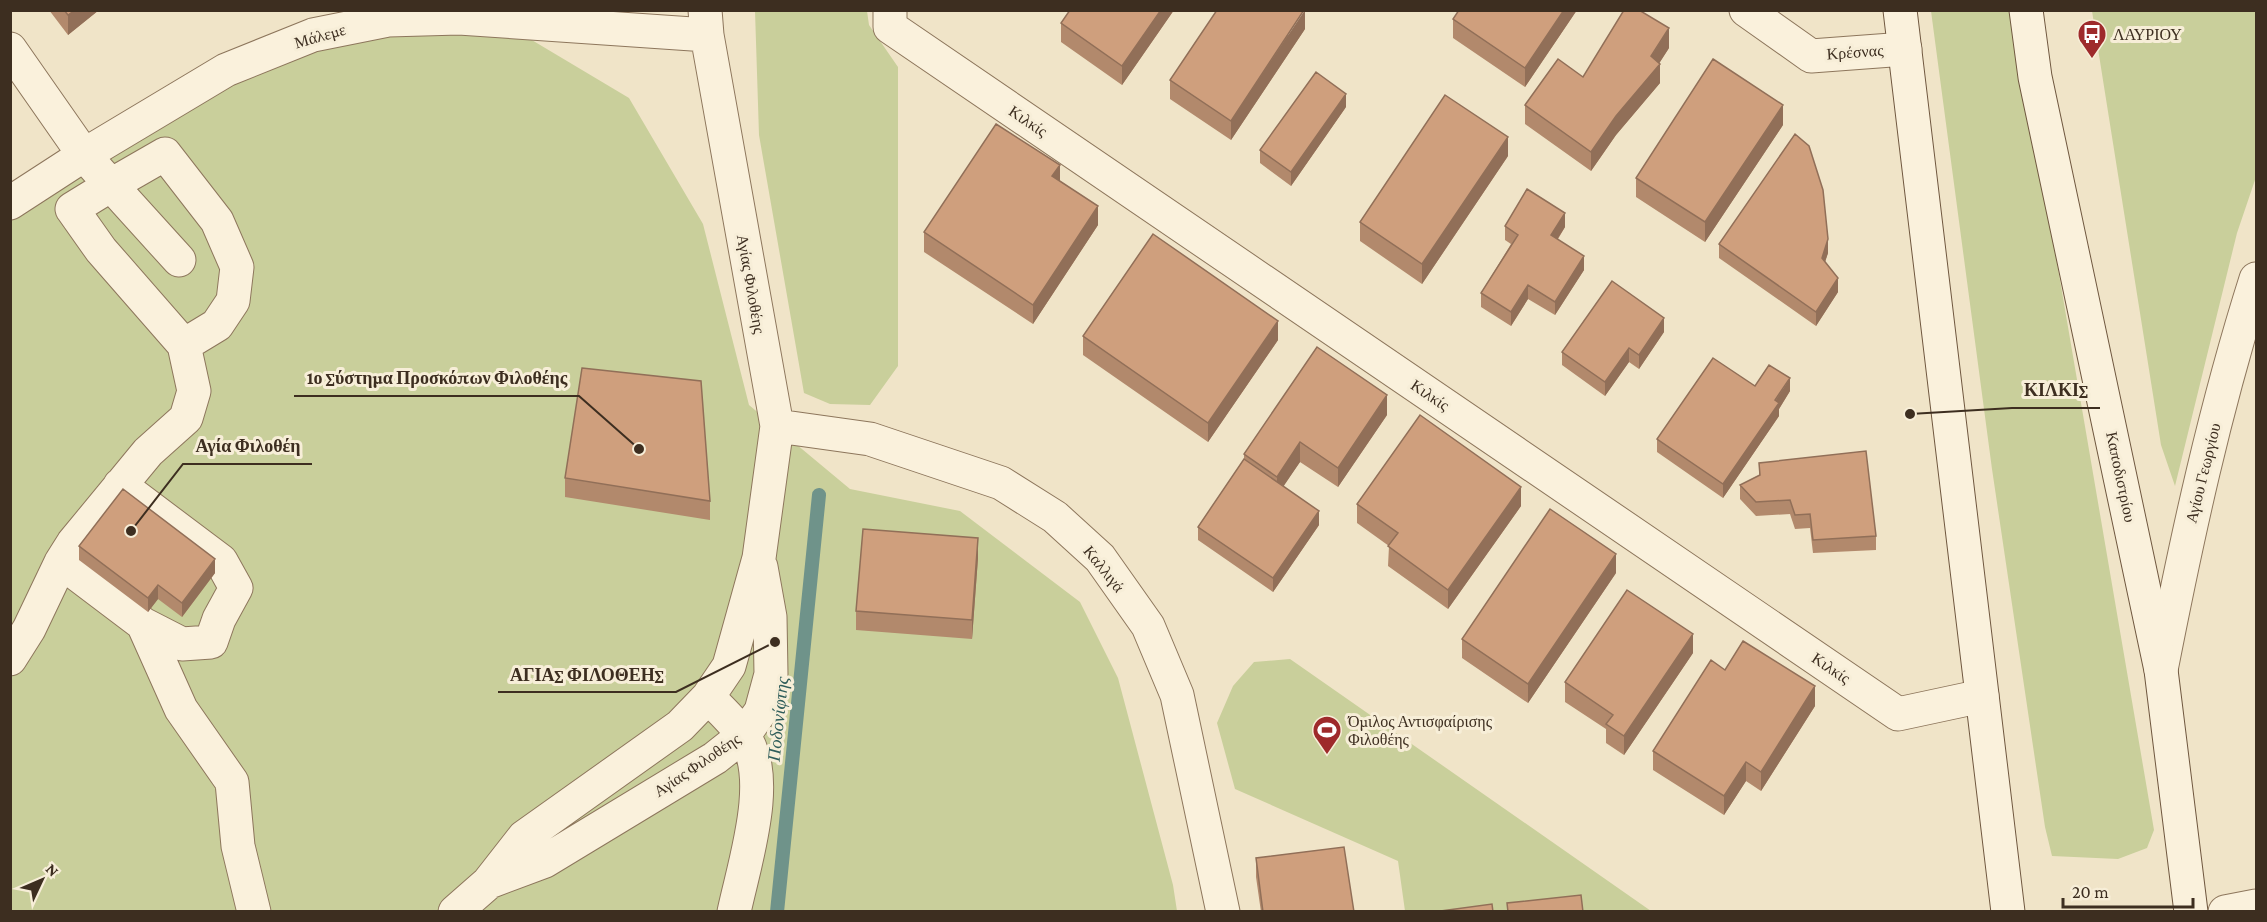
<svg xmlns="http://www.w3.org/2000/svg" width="2267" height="922" viewBox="0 0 2267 922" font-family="'Crimson Pro',serif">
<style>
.green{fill:#c9cf9b}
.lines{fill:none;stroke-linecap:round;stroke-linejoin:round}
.stream{stroke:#6f938a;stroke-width:14}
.street-casing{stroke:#8d765c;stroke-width:35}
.secondary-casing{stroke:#6f573f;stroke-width:35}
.street{stroke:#faf1dc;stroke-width:33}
.secondary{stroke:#faf1dc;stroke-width:33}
.wall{fill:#b2896c}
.shaded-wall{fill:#916f58}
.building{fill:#cf9f7d;stroke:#916f58;stroke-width:1.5}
.labels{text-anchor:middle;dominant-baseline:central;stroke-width:6;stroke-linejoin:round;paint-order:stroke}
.poi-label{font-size:16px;fill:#3d2e20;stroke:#f7eed8;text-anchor:start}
.street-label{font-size:16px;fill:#3d2e20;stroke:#f7eed8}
.water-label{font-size:18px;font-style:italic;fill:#2f5d5a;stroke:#f7eed8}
.leader{fill:none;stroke:#3d2e20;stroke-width:2}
.callout-dot{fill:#3d2e20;stroke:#f7eed8;stroke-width:2}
.callout-label{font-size:18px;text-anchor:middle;font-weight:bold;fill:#3d2e20;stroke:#f7eed8;stroke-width:6;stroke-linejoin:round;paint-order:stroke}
</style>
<rect width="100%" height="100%" fill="#f0e4c8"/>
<path class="green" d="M755 11H867L869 25 898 67V366L870 405 830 404 804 393 759 135Z
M1931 11H2014L2154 830 2147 848 2118 859 2052 856 2045 827 1992 469Z
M2092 11H2256V177L2237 233 2175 486 2161 445Z
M515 30 629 98 703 224 749 405 850 489 960 511 1080 602 1118 678 1173 885 1177 911 11 912V219L209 93 363 34Z
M1290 659 1651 911H1405L1398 861 1235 789 1217 723 1233 686 1254 662Z"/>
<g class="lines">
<path class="stream" d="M777 912 819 495"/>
<g class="street-casing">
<path id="street" d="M890 10V27L1898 714 1982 696
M1746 10 1811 56 1905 49
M10 49 84 155 111 185 72 209 101 250 184 345 194 391 186 418 148 452 73 543 61 562 29 629 10 659
M10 203 84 155 226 70 313 35 388 20 459 18 707 35
M179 260 111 185 165 154 217 221 237 267 233 301 217 325 184 345
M777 426 870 439 1001 483 1055 517 1100 558 1148 626 1177 695 1223 912
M61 562 143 624 182 644 211 642 219 619 236 588 221 561 120 485
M143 624 181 709 232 782 238 846 254 912
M2161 670C2187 537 2215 408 2256 279
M708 697C720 709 733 721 743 735 774 776 744 864 734 912
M489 882 545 861 715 758 744 735 761 711 771 674 770 617 761 567
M455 912 488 883 524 837 680 726 708 697 729 666 759 558 777 426 707 35 705 10
M2225 912 2256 906"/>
</g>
<g class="secondary-casing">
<path id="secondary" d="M1900 10 2008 912
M2026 10 2035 77 2161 670 2191 912"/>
</g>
<use href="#street" class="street"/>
<use href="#secondary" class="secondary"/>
</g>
<path class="wall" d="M49 10H99L68 35Z
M1070 10H1174L1122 85 1061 42V23Z
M1577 10 1525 87 1453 38V19Z
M1305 29 1231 140 1170 99V80Z
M1669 48 1659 63 1660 83 1616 135 1591 171 1525 124V105L1583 77Z
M1346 107 1291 186 1260 163V150Z
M1783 125 1705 242 1636 197V178Z
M1508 156 1422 284 1360 241V222Z
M1098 225 1033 324 924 252V232Z
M1505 226 1565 227 1558 239 1584 270 1555 315 1528 299 1511 326 1481 307V293L1511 244 1505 240Z
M1719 244 1828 253 1825 262 1838 292 1816 326 1719 258Z
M1664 332 1639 369 1629 362 1605 396 1562 365V352Z
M1083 336 1278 340 1208 442 1083 355Z
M1755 386 1790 391 1779 409V416L1723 498 1657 452V439Z
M1387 415 1338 487 1300 462 1283 486 1319 525 1273 592 1198 540V527L1244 459V454Z
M1759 463 1876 536V550L1813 553 1810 528 1795 529 1790 514 1756 516 1740 499V485L1759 475Z
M565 478 710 501V520L565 497Z
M1357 504 1521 506 1448 609 1388 566 1389 546 1357 523Z
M79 546 215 573 182 617 158 599 148 612 79 560Z
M978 558 972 639 856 630V611Z
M1616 573 1528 703 1462 658V639Z
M1693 653 1624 755 1606 743V729L1565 702V682Z
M1725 670 1815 706 1761 791 1746 781 1724 815 1653 770V751Z
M1256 858 1354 912H1261L1256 877Z"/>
<path class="shaded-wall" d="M75 10H99L68 35V15Z
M1161 10H1174L1122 85V66Z
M1305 10V29L1231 140V121Z
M1564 10H1577L1525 87V68Z
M1669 28V48L1655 70 1660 64V83L1616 135 1591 171V152Z
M1346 94V107L1291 186V172Z
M1783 105V125L1705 242V222Z
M1508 137V156L1422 284V264Z
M1060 165V185L1052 176Z
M1098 206V225L1033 324V305Z
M1565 213V227L1551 249V235Z
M1828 239V253L1822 271V258Z
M1584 256V270L1555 315V302Z
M1838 278V292L1816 326V312Z
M1528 285V299L1511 326V312Z
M1664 318V332L1639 369V355Z
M1278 321V340L1208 442V423Z
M1629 348V362L1605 396V382Z
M1790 378V391L1779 409V416L1723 498V484Z
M1387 395V415L1338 487V468Z
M1300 442V462L1277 496V477Z
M1521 487V506L1448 609V590Z
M1319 511V525L1273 592V578Z
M978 538V558L972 639V620Z
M1616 554V573L1528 703V684Z
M215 559V573L182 617V603Z
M158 585V599L148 612V598Z
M1693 634V653L1624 755V736Z
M1815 686V706L1761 791V772Z
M1746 762V781L1724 815V796Z"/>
<path class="building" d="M64 10H75L68 15Z
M1070 10H1161L1122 66 1061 23Z
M1217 10H1304L1231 121 1170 80Z
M1459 10H1564L1525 68 1453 19Z
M1624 10H1639L1669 28 1651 56 1660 64 1616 116 1591 152 1525 105 1558 59 1583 77Z
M1713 59 1783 105 1705 222 1636 178Z
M1316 72 1346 94 1291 172 1260 150Z
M1445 95 1508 137 1422 264 1360 222Z
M996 124 1060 165 1052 176 1098 206 1033 305 924 232Z
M1795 134 1809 146 1823 190 1828 239 1822 258 1838 278 1816 312 1719 244Z
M1527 189 1565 213 1551 235 1584 256 1555 302 1528 285 1511 312 1481 293 1518 235 1505 226Z
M1153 234 1278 321 1208 423 1083 336Z
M1612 281 1664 318 1639 355 1629 348 1605 382 1562 352Z
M1317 347 1387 395 1338 468 1300 442 1277 477 1244 454Z
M1713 358 1755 386 1769 365 1790 378 1775 400 1779 403 1723 484 1657 439Z
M582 368 701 381 710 501 565 478Z
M1420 415 1521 487 1448 590 1388 546 1398 533 1357 504Z
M1866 451 1876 536 1813 540 1810 514 1795 515 1790 500 1756 502 1740 485 1760 475 1759 463Z
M1244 459 1319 511 1273 578 1198 527Z
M123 489 215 559 182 603 158 585 148 598 79 546Z
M1550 509 1616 554 1528 684 1462 639Z
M863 529 978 538 972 620 856 611Z
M1627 590 1693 634 1624 736 1606 724 1613 715 1565 682Z
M1743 641 1815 686 1761 772 1746 762 1724 796 1653 751 1711 660 1725 670Z
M1344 847 1354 912H1263L1256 858Z
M1581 895 1583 912H1508L1507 903Z
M1492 904 1493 912H1433Z"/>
<defs>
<g id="bus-pin" transform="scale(1.5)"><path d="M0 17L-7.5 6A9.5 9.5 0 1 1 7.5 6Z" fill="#9e2a2b" stroke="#f7eed8"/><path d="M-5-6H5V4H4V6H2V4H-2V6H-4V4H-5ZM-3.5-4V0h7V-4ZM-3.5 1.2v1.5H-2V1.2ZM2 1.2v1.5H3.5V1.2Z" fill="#fff"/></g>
<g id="stadium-pin" transform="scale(1.5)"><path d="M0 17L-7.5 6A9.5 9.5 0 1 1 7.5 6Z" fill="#9e2a2b" stroke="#f7eed8"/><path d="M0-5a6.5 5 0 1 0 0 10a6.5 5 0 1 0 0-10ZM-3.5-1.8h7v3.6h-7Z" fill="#fff"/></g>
</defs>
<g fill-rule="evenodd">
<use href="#bus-pin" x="2092" y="34"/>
<use href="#stadium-pin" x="1327" y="730"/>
</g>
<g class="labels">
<g class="poi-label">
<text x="2113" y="34">ΛΑΥΡΙΟΥ</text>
<text x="1348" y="721">Όμιλος Αντισφαίρισης<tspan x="1348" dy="18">Φιλοθέης</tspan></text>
</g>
<g class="street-label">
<text transform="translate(320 36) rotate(-16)">Μάλεμε</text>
<text transform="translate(1855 52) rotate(-4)">Κρέσνας</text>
<text transform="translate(1028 121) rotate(34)">Κιλκίς</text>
<text transform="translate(751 284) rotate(80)">Αγίας Φιλοθέης</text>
<text transform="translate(1430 395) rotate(34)">Κιλκίς</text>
<text transform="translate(2203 473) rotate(-76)">Αγίου Γεωργίου</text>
<text transform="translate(2121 477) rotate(78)">Καποδιστρίου</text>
<text transform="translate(1104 569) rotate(51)">Καλλιγά</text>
<text transform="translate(1831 668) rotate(34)">Κιλκίς</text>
<text transform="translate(697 765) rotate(-34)">Αγίας Φιλοθέης</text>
</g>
<g class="water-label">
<text transform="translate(778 719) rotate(-84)">Ποδονίφτης</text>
</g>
</g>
<path class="leader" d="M639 449L579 396H294M1910 414L2012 408H2100M131 531L183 464H312M775 642L676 692H498"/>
<g class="callout-dot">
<circle cx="639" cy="449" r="6"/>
<circle cx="1910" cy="414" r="6"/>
<circle cx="131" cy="531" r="6"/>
<circle cx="775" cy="642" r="6"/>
</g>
<g class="callout-label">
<text x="437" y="384">1ο Σύστημα Προσκόπων Φιλοθέης</text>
<text x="2056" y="396">ΚΙΛΚΙΣ</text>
<text x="248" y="452">Αγία Φιλοθέη</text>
<text x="587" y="681">ΑΓΙΑΣ ΦΙΛΟΘΕΗΣ</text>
</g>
<rect width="2267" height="922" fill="none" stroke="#3d2e20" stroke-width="24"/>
<g transform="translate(42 880) rotate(46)" stroke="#f7eed8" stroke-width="4.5" paint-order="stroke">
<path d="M0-4.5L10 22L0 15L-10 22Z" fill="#3d2e20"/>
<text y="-9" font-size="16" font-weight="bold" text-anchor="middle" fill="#3d2e20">N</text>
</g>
<path d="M2063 898v9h130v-9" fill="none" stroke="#3d2e20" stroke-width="3"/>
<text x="2072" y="898" font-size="18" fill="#3d2e20" stroke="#f7eed8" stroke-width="4.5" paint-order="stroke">20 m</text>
</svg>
